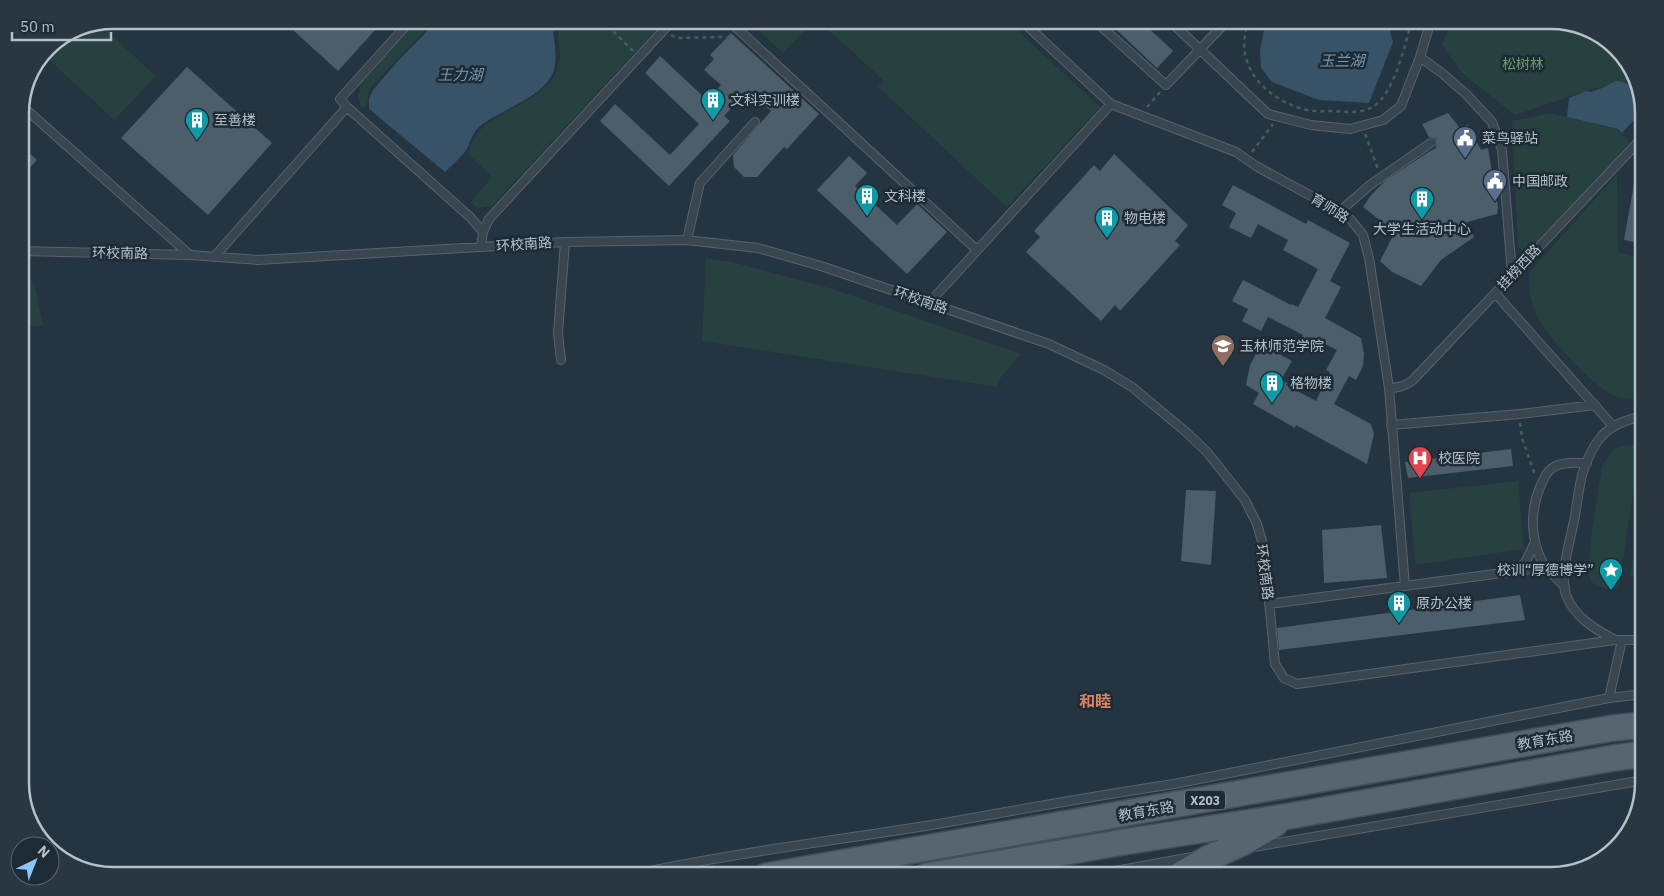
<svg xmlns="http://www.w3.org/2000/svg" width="1664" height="896" viewBox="0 0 1664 896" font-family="'IBM Plex Sans','Noto Sans SC',sans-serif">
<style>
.green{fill:#264140}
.water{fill:#385367}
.building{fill:#4d5e6b}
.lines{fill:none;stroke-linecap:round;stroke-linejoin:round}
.lane-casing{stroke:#57636d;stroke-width:10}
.primary-casing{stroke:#424f59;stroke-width:28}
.path{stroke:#455d5c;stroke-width:2.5;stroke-dasharray:4 4;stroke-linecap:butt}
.lane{stroke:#394650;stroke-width:8}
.primary{stroke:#576570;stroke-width:25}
.labels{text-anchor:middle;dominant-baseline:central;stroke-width:5;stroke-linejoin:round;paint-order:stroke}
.shield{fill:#1e2b35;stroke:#88939d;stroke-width:1}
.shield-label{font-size:12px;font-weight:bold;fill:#b5c0ca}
.park-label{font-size:14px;fill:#6c9c70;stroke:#1e2b35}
.poi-label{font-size:14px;fill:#b5c0ca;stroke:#1e2b35;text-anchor:start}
.street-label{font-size:14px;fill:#b5c0ca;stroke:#1e2b35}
.water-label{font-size:15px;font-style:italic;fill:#7596ae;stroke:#1e2b35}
.quarter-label{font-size:16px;font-weight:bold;fill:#d78463;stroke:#1e2b35}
.rim{fill:none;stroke:#b5c0ca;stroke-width:2.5}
</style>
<rect width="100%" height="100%" fill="#243440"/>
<path class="green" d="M416 20H435L369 89 367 105 361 108 358 96 361 81Z
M569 20H665L492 206 478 208 471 202 492 177 468 154C471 145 473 137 480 130 505 105 550 101 559 62 561 53 558 41 558 32Z
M747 20H814L783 53Z
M818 20H1006L1100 107 1007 207 878 87 884 81Z
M1452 20H1551L1593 30 1629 61 1635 80 1591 89 1515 115 1462 73 1442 45Z
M105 21 109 33 156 76 114 120 44 55 47 47 77 27Z
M1550 113 1616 129 1630 143 1527 253 1518 247 1512 121Z
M1617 174 1618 252 1644 259V393L1637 399C1631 399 1624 399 1618 397 1598 392 1550 339 1539 320 1532 307 1527 287 1530 272Z
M706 258 732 262 833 289 1021 354 1001 377 997 387 702 341Z
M20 265 35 285 43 326H20Z
M1630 445 1640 447 1619 586C1611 592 1599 587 1591 582L1588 572 1592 531 1602 466 1613 450 1621 446Z
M1518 481 1524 549 1415 565 1409 493Z
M1639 518 1644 519V552L1640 577 1630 576Z"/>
<path class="water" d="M438 20H563L553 32C555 44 557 57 554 70 546 97 499 110 479 127 471 134 470 146 464 153 458 160 451 166 445 172L369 109V99L373 90 397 62Z
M1266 20H1387L1393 42 1369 103 1319 100 1272 82 1261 68 1260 50Z
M1616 81 1623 82 1638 89 1644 107V109L1622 133 1618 129 1567 117 1569 98 1586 91 1591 92 1602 88Z"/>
<path class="building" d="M282 20H384L338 71Z
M1106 20H1140L1173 51 1157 68Z
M731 33 819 114 787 149 784 147 757 177H744L734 167 733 155 771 111 748 90 724 116 730 121 669 186 600 121 615 104 670 155 699 124 645 73 660 56 707 100 721 85 704 70 714 59 710 55Z
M187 67 272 143 208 215 121 138Z
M1448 113 1460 128 1468 125 1481 150 1488 148 1498 207 1497 214 1467 222 1474 237 1441 260 1421 286 1392 272 1380 261 1395 232 1363 207 1372 194 1386 180 1427 153 1436 148 1437 139 1434 137H1429L1422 124Z
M20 145 37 160 20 178Z
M1114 154 1188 225 1175 241 1180 245 1120 311 1115 305 1101 321 1026 252 1040 237 1034 231 1094 165 1100 171Z
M849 156 867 173 855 186 897 225 917 204 947 232 907 274 817 190Z
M1638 161H1644V244L1624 240Z
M1233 185 1306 224 1308 220 1350 243 1330 281 1341 287 1325 318 1361 338 1364 354 1363 366 1356 380 1349 376 1334 404 1371 424 1374 434 1367 464 1296 425 1295 428 1253 404 1259 393 1246 385 1250 365 1261 344 1292 361 1281 380 1287 383 1286 385 1316 401 1330 372 1326 370 1337 350 1317 340 1310 351 1298 345 1303 335 1268 317 1261 331 1242 321 1248 309 1232 301 1243 280 1291 305V304L1298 307 1318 269 1283 250 1288 240 1258 224 1251 238 1229 227 1236 213 1222 205Z
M1511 449 1513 466 1408 478 1405 462Z
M1186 490 1216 491 1211 565 1181 561Z
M1381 525 1387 578 1324 583 1322 530Z
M1520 595 1525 620 1279 650 1277 628Z"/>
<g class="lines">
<g class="lane-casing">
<path id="lane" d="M728 20 977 250
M1021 20 1111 104 1236 152 1256 166 1337 210 1351 220 1363 235 1369 258 1389 388 1405 586
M1094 20 1166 85 1228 20
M1169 20 1268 114 1311 125 1350 129 1383 120 1401 106 1420 57 1431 20
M1420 57 1443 74 1466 94 1492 122 1502 150 1512 274
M21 105 190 255
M347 107 470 217 483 232
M1339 212 1370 185 1432 142
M687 240 700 183 755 122
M481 247 483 232 489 219 673 20
M20 251 190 255 258 260 565 242 686 240 758 248 824 267 1049 344 1104 370 1132 387 1186 432 1207 452 1245 500 1257 524 1264 548 1275 664 1284 678 1297 684 1615 640H1637L1644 636
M214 257 347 107 340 99 411 20
M1495 293 1613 426
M929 303 1111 104
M561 360 558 333 565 242
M1389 388C1399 388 1405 386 1413 380L1644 136
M1391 425 1520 414 1595 405
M1517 571 1547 567
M1565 587C1559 580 1550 573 1544 565 1530 541 1530 511 1540 487 1543 481 1545 474 1550 470 1559 461 1575 463 1587 463
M1269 604 1517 571 1526 561 1535 542
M1615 640C1595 629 1575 618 1566 595 1559 574 1571 538 1575 516 1577 502 1579 488 1582 475 1586 462 1592 447 1601 437 1612 424 1628 419 1644 416
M1609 698 1622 640
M1254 847 1644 780
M626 876C727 854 830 841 932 825 1012 811 1093 796 1174 784L1609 698 1644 694
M1088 876 1192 857"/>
</g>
<g class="primary-casing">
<path id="primary" d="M766 876 1613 728 1644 725
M926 876 1124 842 1290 816 1614 758 1644 754
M1178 876 1209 858 1244 842 1275 824"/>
</g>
<path class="path" d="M602 20 633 51
M1249 20C1245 31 1242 46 1246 58 1253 84 1278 102 1303 109 1312 112 1323 111 1333 111 1347 112 1362 114 1374 106 1395 92 1405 44 1412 20
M671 35 677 38 723 37 734 39
M1147 107 1160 92
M1365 134 1378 169
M1252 152 1273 124
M1520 423 1522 438 1535 475"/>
<use href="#lane" class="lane"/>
<use href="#primary" class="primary"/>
</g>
<defs>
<g id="building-pin" transform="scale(1.25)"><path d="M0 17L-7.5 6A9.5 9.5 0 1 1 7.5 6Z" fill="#0f9aa8" stroke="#1e2b35"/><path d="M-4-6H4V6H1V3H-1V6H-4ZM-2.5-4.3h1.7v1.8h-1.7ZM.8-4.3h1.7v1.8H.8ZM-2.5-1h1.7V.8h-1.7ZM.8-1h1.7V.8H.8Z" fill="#fff"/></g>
<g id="civic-pin" transform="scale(1.25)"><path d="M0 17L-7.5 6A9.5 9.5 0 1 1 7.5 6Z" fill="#5c6f8a" stroke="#1e2b35"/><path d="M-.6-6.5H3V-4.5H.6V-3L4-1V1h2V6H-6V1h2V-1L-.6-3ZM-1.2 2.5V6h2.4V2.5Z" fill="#fff"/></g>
<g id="university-pin" transform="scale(1.25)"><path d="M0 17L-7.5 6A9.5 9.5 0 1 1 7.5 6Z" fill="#8d6e63" stroke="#1e2b35"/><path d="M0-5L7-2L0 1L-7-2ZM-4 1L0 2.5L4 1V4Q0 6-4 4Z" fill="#fff"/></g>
<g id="hospital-pin" transform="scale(1.25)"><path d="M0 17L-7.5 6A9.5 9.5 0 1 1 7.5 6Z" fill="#e0444e" stroke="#1e2b35"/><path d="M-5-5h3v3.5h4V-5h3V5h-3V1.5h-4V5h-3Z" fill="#fff"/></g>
<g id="sight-pin" transform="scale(1.25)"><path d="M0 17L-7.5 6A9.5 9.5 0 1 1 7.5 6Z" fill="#0f9aa8" stroke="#1e2b35"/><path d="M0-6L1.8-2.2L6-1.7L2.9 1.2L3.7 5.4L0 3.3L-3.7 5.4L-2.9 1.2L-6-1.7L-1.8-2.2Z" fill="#fff"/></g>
</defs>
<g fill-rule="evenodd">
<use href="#building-pin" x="713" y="100"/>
<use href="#building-pin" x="197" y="120"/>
<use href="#civic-pin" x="1465" y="138"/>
<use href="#civic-pin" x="1495" y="181"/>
<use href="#building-pin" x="867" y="196"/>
<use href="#building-pin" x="1422" y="199"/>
<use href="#building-pin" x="1107" y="218"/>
<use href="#university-pin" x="1223" y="346"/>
<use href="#building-pin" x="1272" y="383"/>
<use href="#hospital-pin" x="1420" y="458"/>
<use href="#sight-pin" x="1611" y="570"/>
<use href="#building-pin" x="1399" y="603"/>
</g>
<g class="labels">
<rect class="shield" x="1185" y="790.5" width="40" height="19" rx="4"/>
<g class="shield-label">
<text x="1205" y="800">X203</text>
</g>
<g class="park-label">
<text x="1523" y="64">松树林</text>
</g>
<g class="poi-label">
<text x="730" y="100">文科实训楼</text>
<text x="214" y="120">至善楼</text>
<text x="1482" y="138">菜鸟驿站</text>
<text x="1512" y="181">中国邮政</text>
<text x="884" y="196">文科楼</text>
<text x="1124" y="218">物电楼</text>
<text x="1422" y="229" text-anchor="middle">大学生活动中心</text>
<text x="1240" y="346">玉林师范学院</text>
<text x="1290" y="383">格物楼</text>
<text x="1438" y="458">校医院</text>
<text x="1594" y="570" text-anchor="end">校训“厚德博学”</text>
<text x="1416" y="603">原办公楼</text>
</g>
<g class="street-label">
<text transform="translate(1330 208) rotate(32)">育师路</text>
<text transform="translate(524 244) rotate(-4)">环校南路</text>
<text transform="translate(120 253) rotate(1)">环校南路</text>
<text transform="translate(1519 267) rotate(-47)">挂榜西路</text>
<text transform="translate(921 300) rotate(19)">环校南路</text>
<text transform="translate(1265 572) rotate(83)">环校南路</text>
<text transform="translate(1545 740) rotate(-10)">教育东路</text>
<text transform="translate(1146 811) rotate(-10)">教育东路</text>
</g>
<g class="water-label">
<text x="1342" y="60">玉兰湖</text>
<text x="460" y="74">王力湖</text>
</g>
<g class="quarter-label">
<text x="1095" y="701">和睦</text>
</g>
</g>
<path d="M0 0H1664V896H0ZM113 29H1551A84 84 0 0 1 1635 113V783A84 84 0 0 1 1551 867H113A84 84 0 0 1 29 783V113A84 84 0 0 1 113 29Z" fill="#2a3741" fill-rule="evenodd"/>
<path class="rim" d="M113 29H1551A84 84 0 0 1 1635 113V783A84 84 0 0 1 1551 867H113A84 84 0 0 1 29 783V113A84 84 0 0 1 113 29Z"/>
<g transform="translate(35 861) rotate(43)"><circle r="24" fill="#1e2b35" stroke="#5a6771"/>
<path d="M0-4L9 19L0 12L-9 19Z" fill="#8bc6fa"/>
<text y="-8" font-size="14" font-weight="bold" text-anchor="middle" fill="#b5c0ca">N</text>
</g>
<path d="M12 32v8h99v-8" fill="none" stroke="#b5c0ca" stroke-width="2.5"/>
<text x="20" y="32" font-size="15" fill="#b5c0ca" stroke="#1e2b35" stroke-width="4" paint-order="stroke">50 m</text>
</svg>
